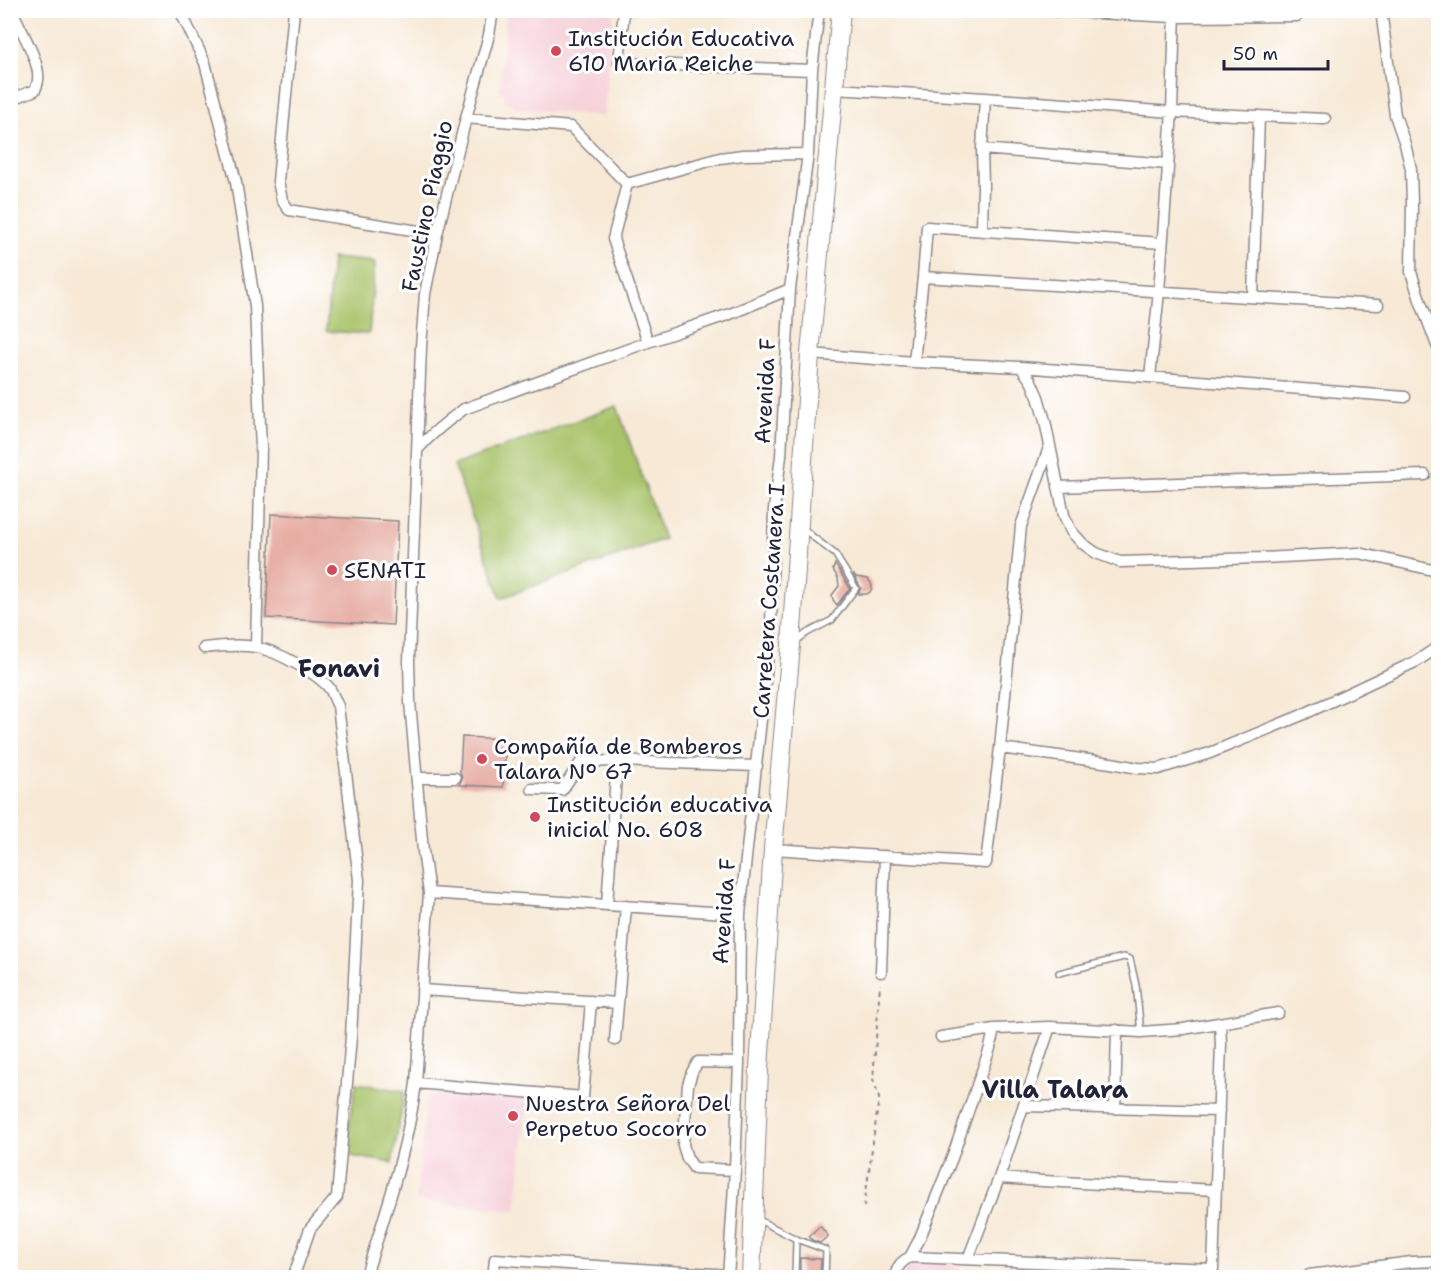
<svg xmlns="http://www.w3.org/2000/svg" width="1449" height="1288" viewBox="0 0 1449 1288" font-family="'Shantell Sans',sans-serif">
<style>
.built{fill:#f6cfd8}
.green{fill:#a8c369;stroke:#657252;stroke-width:1.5}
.building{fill:#e7aea4}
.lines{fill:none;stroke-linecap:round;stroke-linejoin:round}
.lane-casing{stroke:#8c8688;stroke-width:8}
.street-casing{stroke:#8c8688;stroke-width:13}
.primary-casing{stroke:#8c8688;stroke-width:20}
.path{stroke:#8c8688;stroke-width:2;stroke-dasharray:4.5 4.5;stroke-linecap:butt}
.lane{stroke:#fff;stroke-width:5}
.street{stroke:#fff;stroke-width:10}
.primary{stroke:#fff;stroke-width:18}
.poi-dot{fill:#d1495b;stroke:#fff;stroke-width:2}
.labels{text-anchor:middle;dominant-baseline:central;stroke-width:6;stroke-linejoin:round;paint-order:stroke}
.poi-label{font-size:22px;fill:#22223b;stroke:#fff;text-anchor:start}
.street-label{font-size:22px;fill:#22223b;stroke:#fff}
.neighbourhood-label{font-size:24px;font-weight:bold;fill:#22223b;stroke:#fff}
</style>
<rect width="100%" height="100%" fill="#fff"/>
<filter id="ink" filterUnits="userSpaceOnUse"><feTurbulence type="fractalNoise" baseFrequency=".0167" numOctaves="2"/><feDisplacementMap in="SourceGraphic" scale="12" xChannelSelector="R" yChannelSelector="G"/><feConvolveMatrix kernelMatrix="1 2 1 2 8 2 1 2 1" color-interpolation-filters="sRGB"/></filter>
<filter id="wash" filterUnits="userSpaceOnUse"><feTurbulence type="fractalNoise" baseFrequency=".008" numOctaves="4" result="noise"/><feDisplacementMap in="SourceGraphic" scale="24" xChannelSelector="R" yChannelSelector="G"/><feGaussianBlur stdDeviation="1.35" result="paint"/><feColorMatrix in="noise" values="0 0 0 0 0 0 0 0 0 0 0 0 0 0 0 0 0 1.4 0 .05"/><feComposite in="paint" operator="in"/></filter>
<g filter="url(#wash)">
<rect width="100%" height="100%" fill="#f7e9d6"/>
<path class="built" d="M507 11H614L604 116 514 108V104L504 103 505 93 499 92Z
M427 1092 528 1099 516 1211 416 1201Z
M913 1262 960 1265V1277L904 1278 905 1268Z"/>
<path class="green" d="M332 258 375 262 369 334 326 331Z
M617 406 664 539 501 598 454 465Z
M356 1083 405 1091 392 1163 344 1155Z"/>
<g id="blocks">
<path class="building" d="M271 514 398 521 393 625 266 618Z
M835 564 850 588 837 605 833 600 832 595 839 586 838 578 833 570Z
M853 574 856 577 868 579 871 583 872 588 870 592 867 594H858L861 588Z
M462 737 506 739 503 787 459 785 462 779 460 772Z
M820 1226 828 1236 820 1243 812 1240 809 1236Z
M800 1258 821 1259 820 1278H800Z"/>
</g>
</g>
<g filter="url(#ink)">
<use href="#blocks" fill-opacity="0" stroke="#8c8688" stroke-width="1.5"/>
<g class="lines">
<g class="lane-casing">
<path id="lane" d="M795 642 807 633 832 620 856 588 835 554 813 537 803 528
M1059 973 1124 957 1130 959 1136 985 1141 1032
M757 1219 796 1239 795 1278
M796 1239 826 1250 825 1278"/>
</g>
<g class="street-casing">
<path id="street" d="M180 10 205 63 236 182 255 306 261 449 256 647
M294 10 278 181 282 200 289 210 437 234
M624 10 619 63 812 70
M1037 10 1174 17 1297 16
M1381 10 1395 115 1405 144 1411 169 1412 204 1411 272 1421 303 1438 348
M835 89 985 98 1172 112 1325 119
M10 100 35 90C36 87 38 84 38 80 41 63 19 27 12 10
M466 118 571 127 627 184 613 239 648 342
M982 149 1168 164
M627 184 720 158 743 155 808 154
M982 231 983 185 982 149 985 98
M923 277 1378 305
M1253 297 1259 116
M810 354 914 362 1021 367 1405 397
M914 362 923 277 927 227 1162 243
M1021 367 1031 381 1038 397 1045 421 1064 515 1071 531 1082 543 1096 553 1120 562 1261 558 1359 553 1437 571
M1150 377 1159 292 1172 112 1175 10
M418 449C432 433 447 421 464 409L648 342 730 314 790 289
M1058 487 1425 475
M204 648C221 646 239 644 256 647 276 651 318 673 330 689 333 694 335 701 338 706L359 880 351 1037 337 1197 310 1229 293 1278
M1000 748 1111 763 1138 768 1158 769 1210 753 1302 715 1417 661 1438 647
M417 778H455
M532 789 562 790 581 762 617 761 757 766
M773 849 986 863 1000 748 1021 526 1050 445
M429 893 740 914
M607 905 617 761
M881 972 885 856
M422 990 618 1003
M941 1037 994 1029 1050 1027 1141 1032 1183 1029 1278 1013
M615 1040 626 906
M416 1083 583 1097 591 1001
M1024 1106 1219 1111
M1115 1108 1117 1030
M735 1170 694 1168 687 1158 683 1145 688 1085 692 1072 698 1062 739 1063
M999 1178 1043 1181 1216 1190
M910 1257 919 1240 952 1158 990 1048 994 1029
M968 1259 999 1178 1050 1027
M1386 1265 1387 1278
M367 1278 368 1269C387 1208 408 1147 416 1083L429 893 423 851 410 702 409 661 421 347 425 294 437 234 466 118 489 35 493 10
M493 1278 495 1259 728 1275
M728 1278 735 1170 739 1063 740 914 771 627 774 510 781 456 790 289 808 154 812 70 819 10
M895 1278C897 1267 900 1262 910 1257L1213 1269 1221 1044 1220 1023
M1307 1278 1309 1275 1412 1262 1438 1261"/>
</g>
<g class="primary-casing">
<path id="primary" d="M751 1278 759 1069 773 849 791 645 810 354 841 10"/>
</g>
<path class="path" d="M864 1207 879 1098 873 1079 880 984"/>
<use href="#lane" class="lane"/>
<use href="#street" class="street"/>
<use href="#primary" class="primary"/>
</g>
</g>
<g class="poi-dot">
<circle cx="556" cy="51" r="6"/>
<circle cx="332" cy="570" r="6"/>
<circle cx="482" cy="759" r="6"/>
<circle cx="535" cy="817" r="6"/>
<circle cx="513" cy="1116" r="6"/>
</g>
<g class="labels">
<g class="poi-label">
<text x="568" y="38">Institución Educativa<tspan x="568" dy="25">610 Maria Reiche</tspan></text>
<text x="344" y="570">SENATI</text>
<text x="494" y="746">Compañía de Bomberos<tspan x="494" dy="25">Talara Nº 67</tspan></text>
<text x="547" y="804">Institución educativa<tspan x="547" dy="25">inicial No. 608</tspan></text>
<text x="525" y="1103">Nuestra Señora Del<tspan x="525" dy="25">Perpetuo Socorro</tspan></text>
</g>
<g class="street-label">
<text transform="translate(427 206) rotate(-78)">Faustino Piaggio</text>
<text transform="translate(765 391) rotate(-87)">Avenida F</text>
<text transform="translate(769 601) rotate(-86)">Carretera Costanera I</text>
<text transform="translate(724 911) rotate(-86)">Avenida F</text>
</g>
<g class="neighbourhood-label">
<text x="339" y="669">Fonavi</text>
<text x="1055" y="1090">Villa Talara</text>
</g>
</g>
<rect width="1449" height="1288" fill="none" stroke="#fff" stroke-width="36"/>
<path d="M1224 60v9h104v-9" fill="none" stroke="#22223b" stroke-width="3"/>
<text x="1233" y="60" font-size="18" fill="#22223b" stroke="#ffffff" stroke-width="4.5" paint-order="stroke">50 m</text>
</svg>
